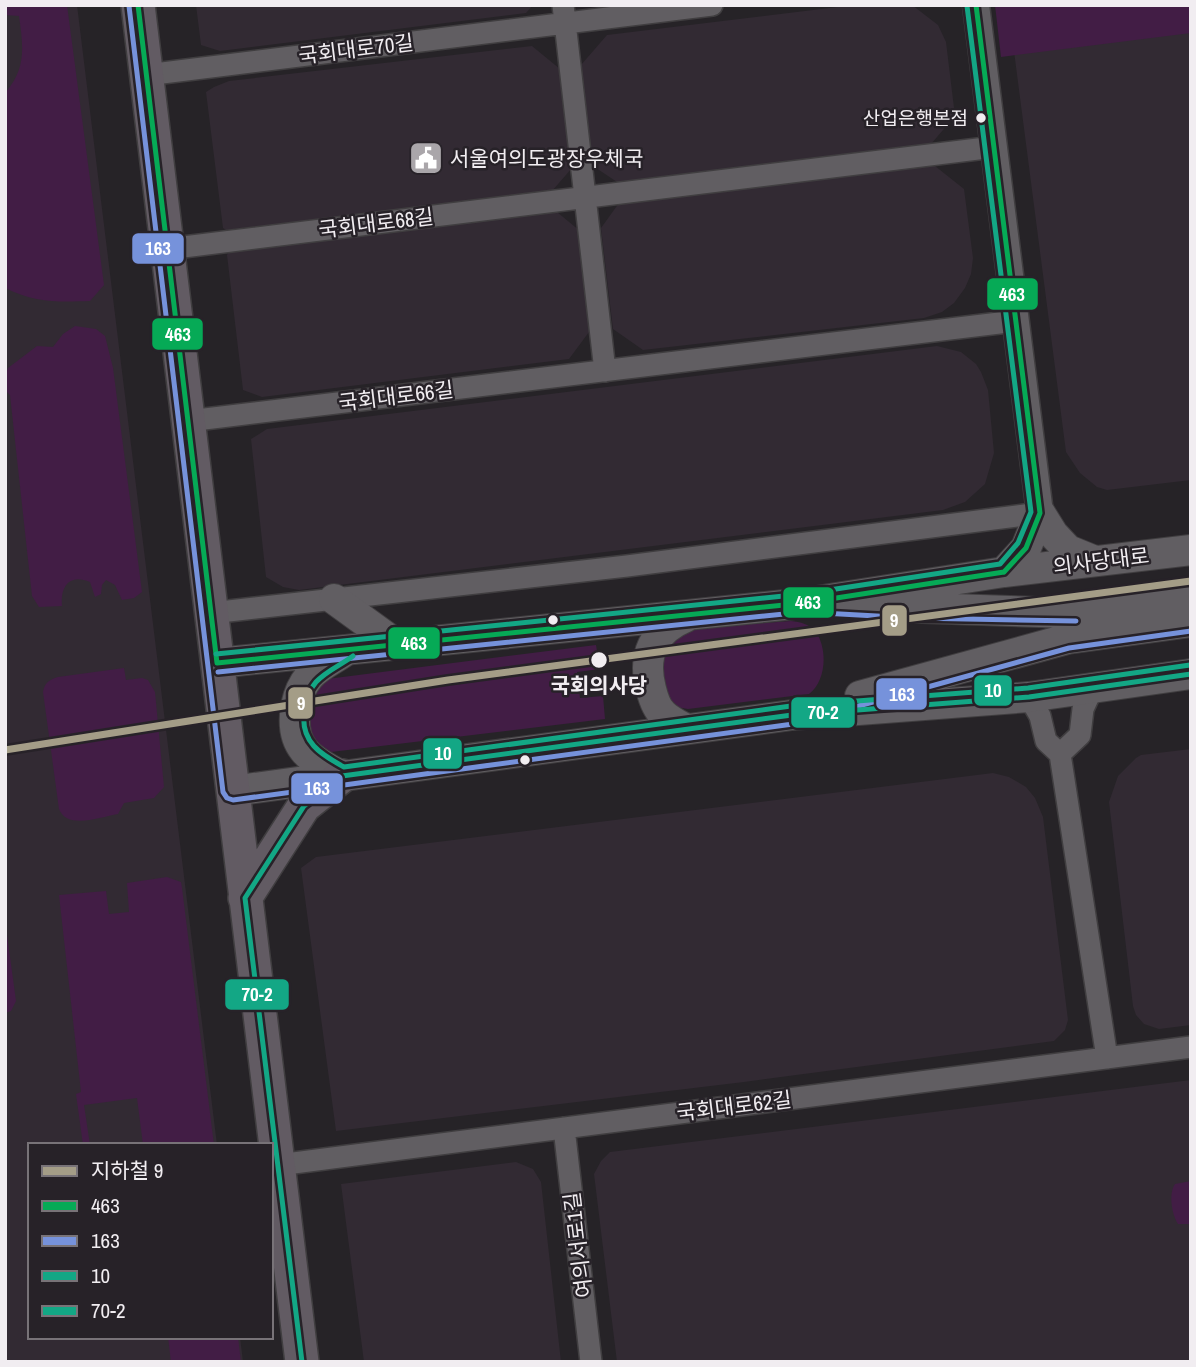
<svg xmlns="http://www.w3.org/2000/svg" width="1196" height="1367" viewBox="0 0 1196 1367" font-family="'Archivo Narrow','Noto Sans KR',sans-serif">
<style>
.built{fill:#322a33}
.green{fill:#421d45}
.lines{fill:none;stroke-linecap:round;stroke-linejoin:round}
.minor-casing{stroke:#403e40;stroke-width:24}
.tertiary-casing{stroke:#403e40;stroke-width:29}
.secondary-casing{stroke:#403e40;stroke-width:32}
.primary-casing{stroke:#403e40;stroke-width:36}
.minor{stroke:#615e62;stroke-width:21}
.tertiary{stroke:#615e62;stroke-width:26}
.secondary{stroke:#615e62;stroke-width:30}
.primary{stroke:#625b63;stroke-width:33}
.bus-1-casing{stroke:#272228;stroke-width:10}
.bus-2-casing{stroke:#272228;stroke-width:10}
.bus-3-casing{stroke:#272228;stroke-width:10}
.bus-4-casing{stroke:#272228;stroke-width:10}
.bus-1{stroke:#06aa56;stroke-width:5}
.bus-2{stroke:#7692db;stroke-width:5}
.bus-3{stroke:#13a785;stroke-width:5}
.bus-4{stroke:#13a785;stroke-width:5}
.metro-1-casing{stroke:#272228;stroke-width:12}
.metro-1{stroke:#a49d87;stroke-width:7}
.bus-dot{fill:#f1edf1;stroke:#272228;stroke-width:2.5}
.labels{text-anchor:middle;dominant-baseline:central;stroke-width:5;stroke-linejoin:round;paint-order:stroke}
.bus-label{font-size:19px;fill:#f1edf1;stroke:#272228;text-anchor:end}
.street-label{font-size:21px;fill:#f1edf1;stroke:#272228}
.poi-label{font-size:21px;fill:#f1edf1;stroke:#272228;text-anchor:start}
.stop-label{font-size:21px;font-weight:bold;fill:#f1edf1;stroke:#272228}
.line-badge{stroke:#272228;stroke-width:2.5}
.badge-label{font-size:19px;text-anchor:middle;font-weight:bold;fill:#fff}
</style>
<rect width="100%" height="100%" fill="#262327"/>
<path class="built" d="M5 5H77L217 1145H30V1337H240L243 1362H5Z
M196 5H533L526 13 220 51 201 45Z
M854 5H912L938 25 946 42 955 116 931 144 617 182 593 166 581 65 607 35Z
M1008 5H1191V480L1107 490 1097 487 1080 473 1066 452Z
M532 46 560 69 572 168 552 191 226 230 223 228 206 92 214 87 229 81Z
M935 166 964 189 973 258 971 274 965 288 954 303 942 312 924 318 643 350 613 329 601 228 619 203Z
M557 212 580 231 592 328 569 359 262 397 243 390 227 255 229 252Z
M937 346 961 352 976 364 981 372 988 390 994 453 985 484 965 502 943 510 299 590 283 587 266 577 251 439 267 429Z
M1191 749V1025L1159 1029 1144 1024 1136 1015 1133 1006 1109 802 1118 776 1136 758 1141 755Z
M993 773 1009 777 1026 787 1035 798 1043 817 1068 1020 1065 1030 1054 1041 744 1082 336 1131 301 868 316 857Z
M1191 1080V1362H617L594 1174 601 1161 610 1152Z
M516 1162 533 1169 541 1182 561 1362H364L341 1184Z"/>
<path class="green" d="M5 5H67L104 285 90 301C58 302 35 303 5 288V93C27 68 23 46 19 16L5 15Z
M995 5H1191V33L1001 57Z
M75 326 96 329 105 336 113 368 142 592 134 598 122 600 115 585 106 580 102 585 101 594 95 597 90 582C69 573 60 587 62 606L39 607 32 596 10 395 5 390V375L8 368 37 346 53 347 63 334Z
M791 621C800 622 810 624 816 632 828 650 826 681 809 694L688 709 670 706 656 666 658 650 687 629Z
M596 645 600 669 577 672 580 698 603 696 605 719 331 752C312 747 299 720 308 701 311 693 321 685 327 679Z
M124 668 126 680 142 678 148 680 155 692 164 787 154 798 124 803 118 814C100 817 67 830 59 809L43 692C45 682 49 680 58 677Z
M167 877 181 882 182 888 214 1145H143L137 1098 84 1105 90 1145H83L76 1094 81 1092 59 895 106 891 109 914 129 912 127 883Z
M5 920 16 1001 11 1011 5 1013Z
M1191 1181V1224H1178C1172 1215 1168 1194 1175 1184Z
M168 1337H238L241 1362H171Z"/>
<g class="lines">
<g class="minor-casing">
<path id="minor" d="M563 5 605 371
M146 75 712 5
M167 249 994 147
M188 421 1016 321
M211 613 627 566 1040 513
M1029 697 1040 716 1046 741 1060 754 1107 1058
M1060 754 1080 735 1083 709 1093 687
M564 1128 591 1362
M278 1165 1191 1047"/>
</g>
<g class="tertiary-casing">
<path id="tertiary" d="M976 5 1040 513"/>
</g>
<g class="secondary-casing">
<path id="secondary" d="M1040 513 1053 534 1068 550 1095 561
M1004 572 1026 548 1040 513
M334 599 396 644
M863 606 1070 613 1191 598
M686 617C653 631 642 655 651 689 653 697 656 708 663 714 669 720 679 725 686 729
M217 663 804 603 1004 572 1191 550
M860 696 1067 639 1191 622
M342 776C309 759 289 747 296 706 298 696 302 685 309 677 317 667 334 659 344 652
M232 791 792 715 1029 697 1191 674"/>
</g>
<g class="primary-casing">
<path id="primary" d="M138 5 302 1362
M245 898 304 806 342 776"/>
</g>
<use href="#minor" class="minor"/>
<use href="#tertiary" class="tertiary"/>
<use href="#secondary" class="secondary"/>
<use href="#primary" class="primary"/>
<g class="bus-1-casing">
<path id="bus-1" d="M138 5 217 663
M976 5 1040 513 1026 548 1004 572
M217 663 804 603 1004 572"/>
</g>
<g class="bus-2-casing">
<path id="bus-2" d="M129 6 223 792 227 798 233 800 793 724 1069 648 1191 631
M218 672 804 612 913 618 1076 621"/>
</g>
<g class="bus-3-casing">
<path id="bus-3" d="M216 654 803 594 1000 564 1018 543 1031 512 967 6
M353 656C341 665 326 671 316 682 309 690 305 702 304 713 301 742 320 754 344 767L791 706 1028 688 1190 665"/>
</g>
<g class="bus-4-casing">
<path id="bus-4" d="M302 1362 245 898 304 806 342 776 792 715 1029 697 1191 674"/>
</g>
<use href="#bus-1" class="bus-1"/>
<use href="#bus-2" class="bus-2"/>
<use href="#bus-3" class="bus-3"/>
<use href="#bus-4" class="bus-4"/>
<g class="metro-1-casing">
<path id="metro-1" d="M5 750 448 680 1191 581"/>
</g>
<use href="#metro-1" class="metro-1"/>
</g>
<defs>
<g id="civic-square" transform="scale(1.75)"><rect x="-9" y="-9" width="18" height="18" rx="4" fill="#aaa6aa" stroke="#272228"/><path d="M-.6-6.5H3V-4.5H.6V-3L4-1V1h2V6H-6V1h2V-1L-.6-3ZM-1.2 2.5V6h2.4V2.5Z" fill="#fff"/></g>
</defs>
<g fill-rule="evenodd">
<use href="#civic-square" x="426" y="158"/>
</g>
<g class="bus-dot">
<circle cx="981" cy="118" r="6"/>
<circle cx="553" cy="620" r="6"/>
<circle cx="599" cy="660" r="9"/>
<circle cx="525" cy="760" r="6"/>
</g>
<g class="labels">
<g class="bus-label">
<text x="968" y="118">산업은행본점</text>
</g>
<g class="street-label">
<text transform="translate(356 49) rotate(-7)">국회대로70길</text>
<text transform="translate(376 223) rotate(-7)">국회대로68길</text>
<text transform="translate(396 396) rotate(-7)">국회대로66길</text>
<text transform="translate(1101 561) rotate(-7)">의사당대로</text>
<text transform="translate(734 1106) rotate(-7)">국회대로62길</text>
<text transform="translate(578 1245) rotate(-97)">여의서로1길</text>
</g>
<g class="poi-label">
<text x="450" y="158">서울여의도광장우체국</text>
</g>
<g class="stop-label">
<text x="599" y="685">국회의사당</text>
</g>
</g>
<g class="line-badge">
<rect x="131" y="232" width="54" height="33" rx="7" fill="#7692db"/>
<rect x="986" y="277" width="53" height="34" rx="7" fill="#06aa56"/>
<rect x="151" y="317" width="53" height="34" rx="7" fill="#06aa56"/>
<rect x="782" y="586" width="53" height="33" rx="7" fill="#06aa56"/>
<rect x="881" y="604" width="27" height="33" rx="7" fill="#a49d87"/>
<rect x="387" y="626" width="54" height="34" rx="7" fill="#06aa56"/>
<rect x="973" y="674" width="40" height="33" rx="7" fill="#13a785"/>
<rect x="875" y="677" width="53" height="34" rx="7" fill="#7692db"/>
<rect x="287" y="686" width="27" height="34" rx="7" fill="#a49d87"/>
<rect x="790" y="696" width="66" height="33" rx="7" fill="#13a785"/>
<rect x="422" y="737" width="41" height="33" rx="7" fill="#13a785"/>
<rect x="290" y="772" width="54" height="33" rx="7" fill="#7692db"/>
<rect x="224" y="978" width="66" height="33" rx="7" fill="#13a785"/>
</g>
<g class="badge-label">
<text x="158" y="255">163</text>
<text x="1012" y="301">463</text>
<text x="178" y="341">463</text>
<text x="808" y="609">463</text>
<text x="894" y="627">9</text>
<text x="414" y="650">463</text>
<text x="993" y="697">10</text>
<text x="902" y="701">163</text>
<text x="301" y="710">9</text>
<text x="823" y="719">70-2</text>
<text x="443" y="760">10</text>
<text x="317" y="795">163</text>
<text x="257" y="1001">70-2</text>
</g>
<rect width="1196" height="1367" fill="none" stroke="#f1edf1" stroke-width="14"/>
<rect x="28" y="1143" width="245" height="196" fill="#272228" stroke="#787378" stroke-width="2"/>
<rect x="42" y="1166" width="35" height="10" fill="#a49d87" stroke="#787378" stroke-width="2"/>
<text x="91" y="1178" font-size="21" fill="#f1edf1">지하철 9</text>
<rect x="42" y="1201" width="35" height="10" fill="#06aa56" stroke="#787378" stroke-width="2"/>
<text x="91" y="1213" font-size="21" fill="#f1edf1">463</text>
<rect x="42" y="1236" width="35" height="10" fill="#7692db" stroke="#787378" stroke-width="2"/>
<text x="91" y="1248" font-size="21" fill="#f1edf1">163</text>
<rect x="42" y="1271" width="35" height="10" fill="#13a785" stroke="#787378" stroke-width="2"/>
<text x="91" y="1283" font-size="21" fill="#f1edf1">10</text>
<rect x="42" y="1306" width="35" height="10" fill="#13a785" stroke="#787378" stroke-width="2"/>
<text x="91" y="1318" font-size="21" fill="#f1edf1">70-2</text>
</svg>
